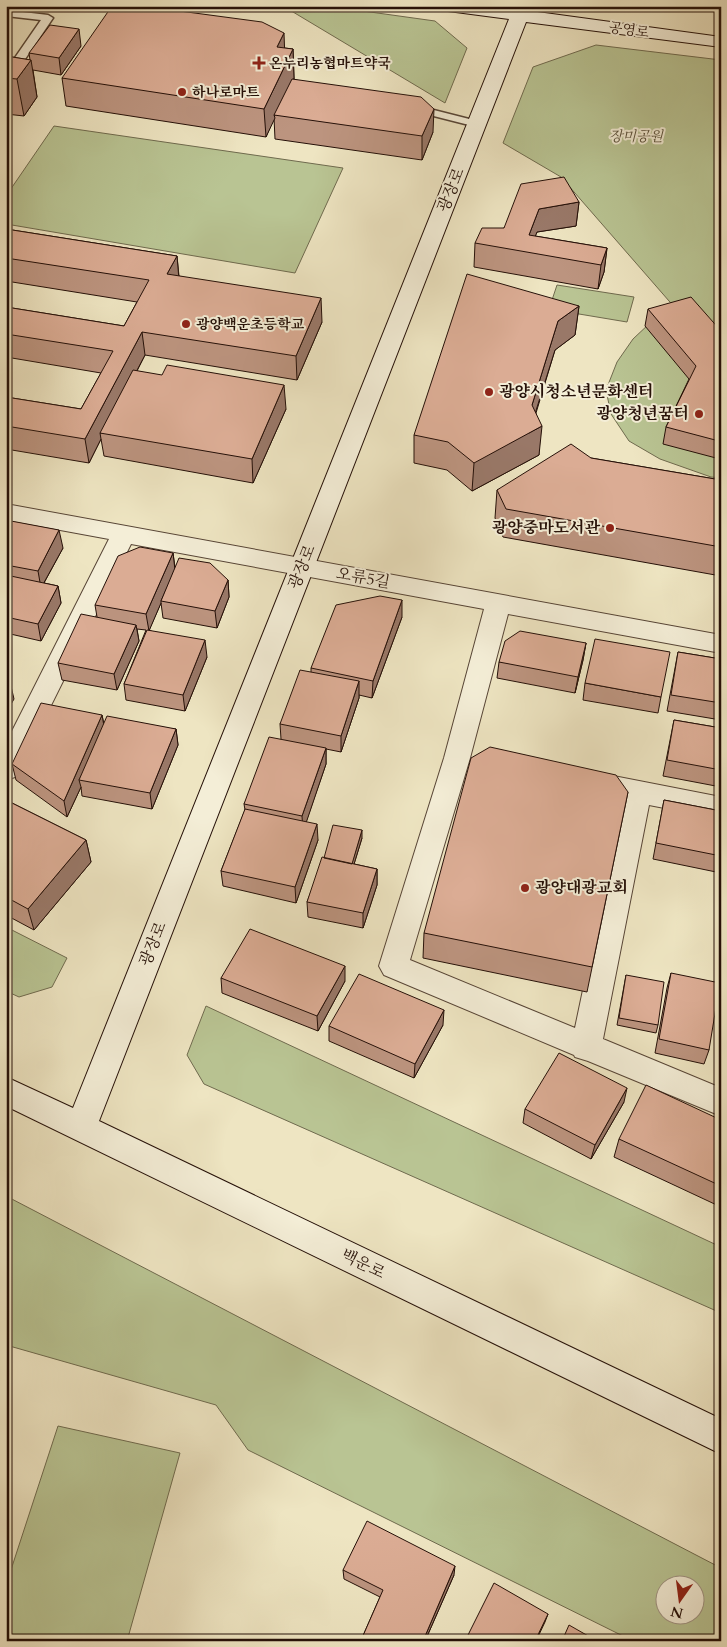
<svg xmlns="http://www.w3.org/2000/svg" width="727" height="1647" viewBox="0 0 727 1647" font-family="Cardo,'Noto Serif KR',serif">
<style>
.green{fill:#b9c493;stroke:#6f6a4e;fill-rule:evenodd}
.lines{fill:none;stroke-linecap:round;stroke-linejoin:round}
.lane-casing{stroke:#574536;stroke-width:3}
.street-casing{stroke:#574536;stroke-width:2}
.secondary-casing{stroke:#251008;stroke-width:2}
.lane{fill:#f4eed7;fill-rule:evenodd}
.street{fill:#f4eed7;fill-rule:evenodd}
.secondary{fill:#f4eed7;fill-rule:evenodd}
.wall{fill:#bc947f;stroke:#251008}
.shaded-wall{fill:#997868;stroke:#251008}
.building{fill:#dbac94;stroke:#251008}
.poi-dot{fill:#8f2418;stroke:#f4eed7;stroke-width:2}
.labels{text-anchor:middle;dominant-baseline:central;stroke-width:4;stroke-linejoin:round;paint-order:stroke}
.far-street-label{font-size:14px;fill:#251008;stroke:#f4eed7}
.far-poi-label{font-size:14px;font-weight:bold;fill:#251008;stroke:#f4eed7;text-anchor:start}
.far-park-label{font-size:14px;font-style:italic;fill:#594f39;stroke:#f4eed7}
.street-label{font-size:16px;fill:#251008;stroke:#f4eed7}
.poi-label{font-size:16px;font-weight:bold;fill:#251008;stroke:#f4eed7;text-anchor:start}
</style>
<rect width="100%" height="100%" fill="#eee5c2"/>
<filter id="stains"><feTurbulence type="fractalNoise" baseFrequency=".004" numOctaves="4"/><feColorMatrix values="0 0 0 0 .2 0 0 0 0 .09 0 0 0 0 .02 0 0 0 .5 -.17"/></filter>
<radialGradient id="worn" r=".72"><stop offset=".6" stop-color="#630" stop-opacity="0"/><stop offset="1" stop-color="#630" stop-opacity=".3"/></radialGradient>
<path class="green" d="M283 6H327L435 21 467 48 445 103Z
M596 45 721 60V478L711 477 660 459 629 441 611 414 606 390 617 362 633 339 650 323 676 309 561 177 503 143 533 67Z
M54 126 343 168 295 273 6 224V196Z
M557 285 634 297 627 322 549 309Z
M6 927 67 958 52 987 19 997 6 991Z
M206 1006 721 1247V1313L204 1084 187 1055Z
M6 1196 721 1568V1641H633L248 1450 216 1405 6 1345ZM694 1584V1614H664V1584Z
M58 1426 180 1453 127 1641H6V1585Z"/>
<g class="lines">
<g class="lane-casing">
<path id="lane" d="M6 10 48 15 53 18 19 68H6V62H12L41 20 6 16Z
M414 105 481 122 483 124 477 127 410 110V106Z"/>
</g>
<g class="street-casing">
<path id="street" d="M6 504 721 635V653L508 614 470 758 410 960 575 1028 623 799 578 789 574 782 578 775 588 771 721 797V819L649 805 603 1039 721 1088V1116L588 1061 575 1057 574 1055 384 975 379 966 444 758 484 609 131 544 19 770 15 777 6 780V743L109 539 6 520Z"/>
</g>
<g class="secondary-casing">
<path id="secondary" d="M439 6H490L513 9 514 6H532L530 11 721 37V47L526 22 99 1121 721 1419V1454L6 1106V1077L73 1108 509 19 448 11 442 10Z"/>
</g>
<use href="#lane" class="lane"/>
<use href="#street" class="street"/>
<use href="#secondary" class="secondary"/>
</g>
<path class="wall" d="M90 6H105L104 8Z
M81 46 61 75 33 70 37 97 24 116 6 114V56L30 60 29 53Z
M284 48 293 49 294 78V79L433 132 422 160 275 139 274 118 266 137 66 106 62 78Z
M579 202 576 226 537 232 535 236 607 248 604 272 598 289 474 267 475 243 504 228Z
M6 229 177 256 179 276 322 322 297 380 145 355 137 371 286 409 253 483 104 456 101 439 89 463 6 449V397L81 409 101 373 6 357V307L124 326 137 302 6 281Z
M579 306 575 335 555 350 536 413 539 455 472 491 447 470 414 463V435Z
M648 309 721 331V447L716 458 663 444 666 427 689 379 645 326Z
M591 458 721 480V576L503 537 495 518 497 490Z
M6 517 8 527 63 548 44 583 58 586 61 603 41 641 6 633Z
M173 553 175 567 228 580 229 597 217 628 163 618 161 603 149 630 207 657 185 711 126 700 124 684 146 630 137 629 139 641 117 690 62 680 58 663 97 617 95 605Z
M402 617 372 698 359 695V698L341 752 326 749V764L306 822 318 840 296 903 223 886 221 871 245 810 244 804 281 739 280 724 311 672V668Z
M586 643 583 660 575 693 497 678 499 662Z
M678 652 721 659V720L667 711Z
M585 683 661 697 658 713 583 700Z
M102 715 104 724 176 729 178 745 152 809 82 796 81 787 67 817 16 780 12 764Z
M674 720 721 728V787L663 776Z
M628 792 587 992 423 958 424 933Z
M6 800 86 840 91 862 34 930 6 915Z
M664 800 721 811V873L653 859Z
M362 838 354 864 377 869V885L363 928 308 917 307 902 324 858Z
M671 973 709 1050 704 1064 655 1053 667 988Z
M626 975 658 1025 656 1033 617 1025Z
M221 978 345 981 318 1031 222 993Z
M443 1025 414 1078 329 1041V1026Z
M624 1102 591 1159 523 1123 525 1109Z
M721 1120V1207L614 1157 619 1139Z
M343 1570 454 1575 425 1641H362V1638L380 1597 344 1579Z"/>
<path class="shaded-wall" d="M79 29 81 46 61 75 59 58Z
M284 33 285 61 277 47Z
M293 49 294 78 276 115H274L275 118 266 137 264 109Z
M31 60 37 97 24 116 17 79Z
M434 109 433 132 422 160V136Z
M579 202 576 226 537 232 529 252V235L539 209Z
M607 248 604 272 598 289 601 265Z
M177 256 179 280 167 274Z
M321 298 322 322 297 380 296 356Z
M579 306 575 335 555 350 529 433 542 426 539 455 472 491 474 463 532 405 558 321Z
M142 332 145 355 104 433H100L101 439 89 463 85 439Z
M284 385 286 409 253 483 252 459Z
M721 438V447L716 458 719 441Z
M6 517 10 533 6 539Z
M59 530 63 548 41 588 38 571Z
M173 553 175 570 161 601V603L149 631 146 614Z
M228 580 229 597 217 628 215 611Z
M58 586 61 603 41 641 38 624Z
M402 600V617L372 698 373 681Z
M136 625 139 641 117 690 114 674Z
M205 640 207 657 185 711 183 695Z
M586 643 583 660 575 693 578 677Z
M359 681V698L341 752V736Z
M10 682 14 699 6 713V688Z
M102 715 105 732 79 780 81 787 67 817 64 801Z
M176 729 178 745 152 809 150 793Z
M326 748V764L303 832 302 816Z
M317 824 318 840 296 903 295 887Z
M362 830V838L351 874V866Z
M86 840 91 862 34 930 28 909Z
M377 869V885L363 928V913Z
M345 966V981L318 1031 317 1016Z
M444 1010 443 1025 414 1078 415 1064Z
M627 1088 624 1102 591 1159 595 1145Z
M455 1566 454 1575 425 1641H423Z
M548 1614 545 1622 536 1641H535Z"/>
<path class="building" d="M112 6H142L262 22 284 33 277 47 293 49 264 109 62 78Z
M50 25 79 29 59 58 29 53Z
M6 56 31 60 17 79 6 78Z
M292 79 421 97 434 109 422 136 274 115Z
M564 177 579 202 539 209 529 235 607 248 601 265 475 243 482 228H504L521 184Z
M6 229 177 256 167 274 321 298 296 356 142 332 85 439 6 426V397L81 409 113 351 6 334V307L124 326 149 280 6 258Z
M467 274 579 306 558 321 532 405 542 426 474 463 448 442 414 435Z
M691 297 721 331V438L719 441 666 427 696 366 648 309Z
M167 365 284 385 252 459 100 433 133 370 162 375Z
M571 444 591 458 721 480V547L506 509 497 490Z
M11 521 59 530 38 571 6 565V530Z
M140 547 173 553 146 614 95 605 118 556Z
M179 558 210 563 228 580 215 611 161 601Z
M6 575 58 586 38 624 6 617Z
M380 596 402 600 373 681 311 668 336 605Z
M81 614 136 625 114 674 58 663Z
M147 630 205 640 183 695 124 684Z
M520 631 586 643 578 677 499 662 505 641Z
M595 639 670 652 661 697 585 683Z
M678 652 721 659V703L671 695Z
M300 670 359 681 341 736 280 724Z
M6 681 10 682 6 688Z
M41 703 102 715 64 801 12 764Z
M107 716 176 729 150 793 79 780Z
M674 720 721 728V770L667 760Z
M269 737 326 748 302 816 244 804Z
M490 747 616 775 628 792 592 967 424 933 471 758Z
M6 800 86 840 28 909 6 897Z
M664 800 721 811V856L656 843Z
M245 809 317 824 295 887 221 871Z
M333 825 362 830 352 864 324 858Z
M322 857 377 869 363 913 307 902Z
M250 929 345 966 317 1016 221 978Z
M671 973 720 983 709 1050 659 1039Z
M359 974 444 1010 415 1064 329 1026Z
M626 975 664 982 658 1025 619 1018Z
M559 1053 627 1088 595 1145 525 1109Z
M646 1085 721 1120V1186L619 1139Z
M367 1521 455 1566 423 1641H368L362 1638 383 1590 343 1570Z
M494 1583 548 1614 535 1641H465Z
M569 1625 597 1641H562Z"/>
<g class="poi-dot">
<path d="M256.5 55.5h5v5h5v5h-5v5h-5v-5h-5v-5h5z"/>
<circle cx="182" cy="92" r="5"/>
<circle cx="186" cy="324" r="5"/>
<circle cx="489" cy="392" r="5"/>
<circle cx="699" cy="414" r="5"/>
<circle cx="610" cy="528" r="5"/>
<circle cx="525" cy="888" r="5"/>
</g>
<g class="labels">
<g class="far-street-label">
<text transform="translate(629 30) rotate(8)">공영로</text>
</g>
<g class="far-poi-label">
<text x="269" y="63">온누리농협마트약국</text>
<text x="192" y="92">하나로마트</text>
<text x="196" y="324">광양백운초등학교</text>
</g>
<g class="far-park-label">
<text x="636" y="136">장미공원</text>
</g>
<g class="street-label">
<text transform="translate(451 190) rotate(-68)">광장로</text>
<text transform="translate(302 567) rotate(-68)">광장로</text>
<text transform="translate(363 578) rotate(10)">오류5길</text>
<text transform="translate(153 944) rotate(-68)">광장로</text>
<text transform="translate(363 1264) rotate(26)">백운로</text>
</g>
<g class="poi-label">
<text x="499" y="392">광양시청소년문화센터</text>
<text x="689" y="414" text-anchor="end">광양청년꿈터</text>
<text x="600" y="528" text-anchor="end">광양중마도서관</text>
<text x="535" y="888">광양대광교회</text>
</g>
</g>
<rect width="727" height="1647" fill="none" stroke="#eee5c2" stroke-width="25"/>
<rect x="8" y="8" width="712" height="1632" fill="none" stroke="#251008" stroke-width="2.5"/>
<rect x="12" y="12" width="702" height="1622" fill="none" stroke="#251008"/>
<g transform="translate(680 1600) rotate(194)"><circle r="24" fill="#f4eed7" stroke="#a19584"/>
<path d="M0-4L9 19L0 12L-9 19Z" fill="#8f2418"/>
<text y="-8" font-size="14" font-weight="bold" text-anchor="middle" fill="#251008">N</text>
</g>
<rect width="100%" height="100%" filter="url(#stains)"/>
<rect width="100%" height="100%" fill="url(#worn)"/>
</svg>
